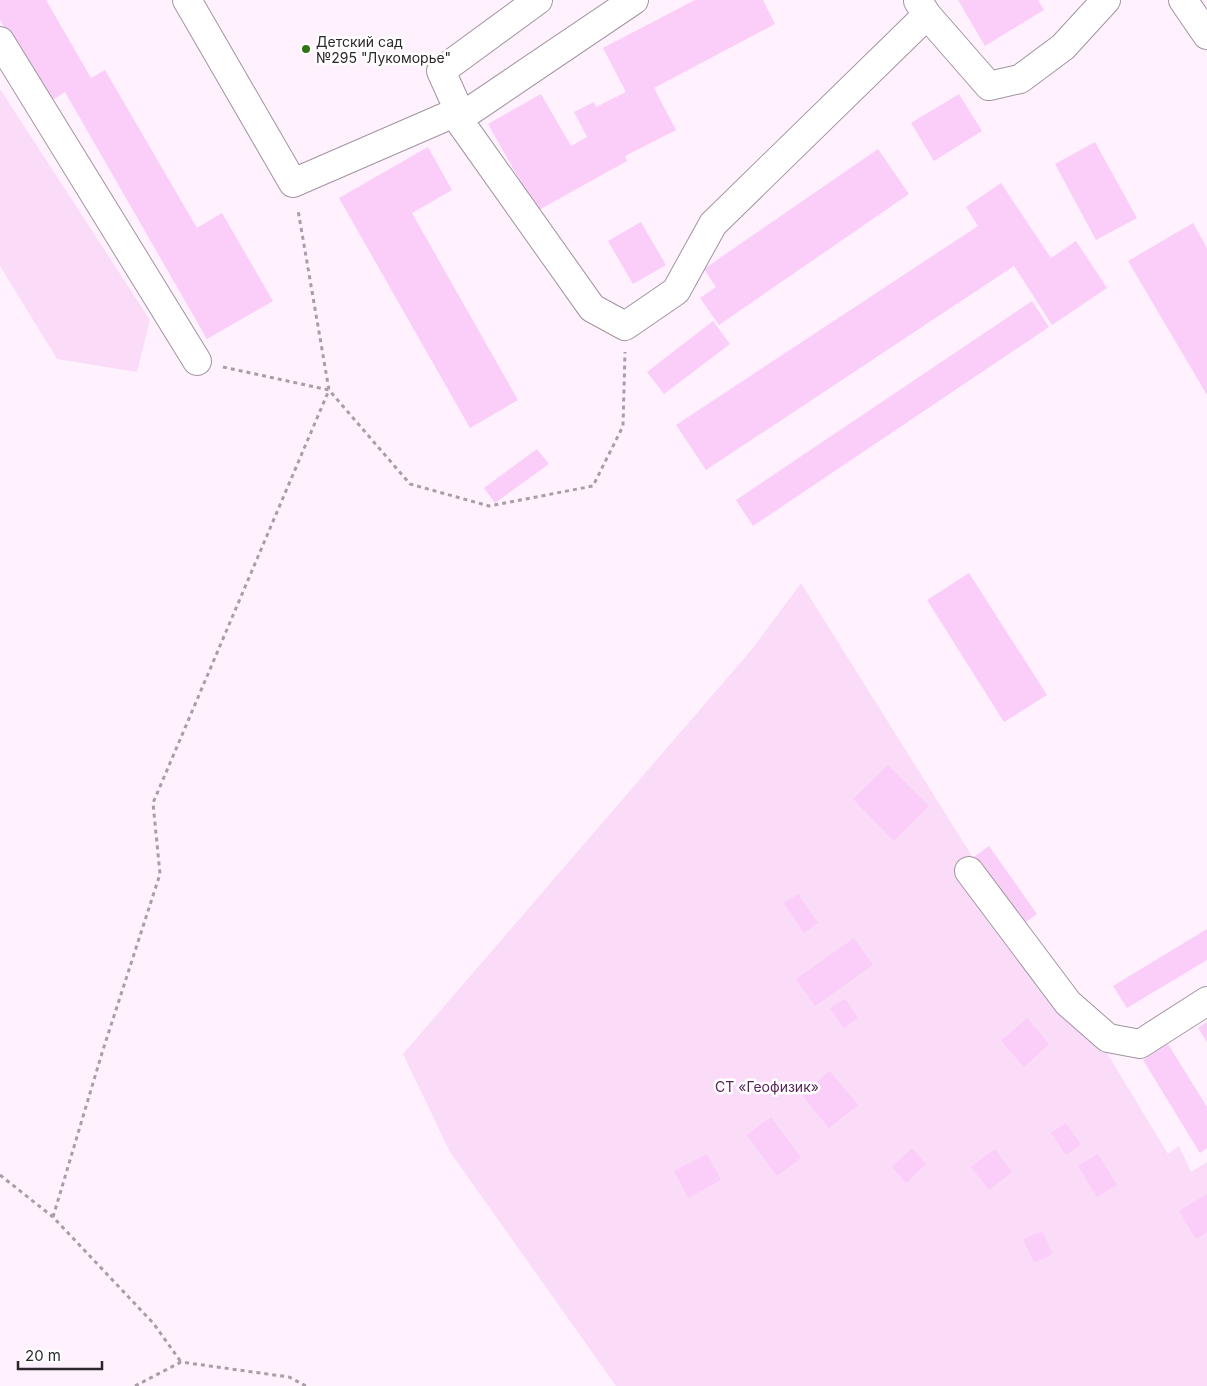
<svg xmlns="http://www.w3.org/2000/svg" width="1207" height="1386" viewBox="0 0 1207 1386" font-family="Inter,sans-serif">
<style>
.green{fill:#fadcf8}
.building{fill:#fbcdf9}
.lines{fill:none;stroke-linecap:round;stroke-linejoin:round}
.minor-casing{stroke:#a194a0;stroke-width:30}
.major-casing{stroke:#a194a0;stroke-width:30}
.path{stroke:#a89ea7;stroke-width:3;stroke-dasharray:4 4;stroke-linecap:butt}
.minor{stroke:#fff;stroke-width:28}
.major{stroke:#fff;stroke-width:28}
.poi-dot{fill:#307515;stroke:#fff;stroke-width:2}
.labels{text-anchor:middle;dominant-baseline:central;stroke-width:5;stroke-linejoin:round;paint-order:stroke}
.poi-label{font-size:14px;fill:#2c272b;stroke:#fff;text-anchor:start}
.park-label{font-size:14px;fill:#572357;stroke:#fff}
</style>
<rect width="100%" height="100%" fill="#fff1fe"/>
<path class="green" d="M0 89 150 320 137 372 57 359 0 266Z
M801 583 1071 1014 1104 1048 1168 1154 1179 1146 1191 1172 1207 1162V1386H616L450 1152 403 1054 753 648Z"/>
<path class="building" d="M0 0H46L91 78 105 70 197 228 222 213 273 301 207 339 65 92 48 103 0 20Z
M695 0H763L775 24 654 88 676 130 625 156 627 161 537 211 488 124 541 94 571 146 587 137 574 112 594 102 596 107 626 92 603 48Z
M958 0H1038L1044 10 985 46Z
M959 94 982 131 934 161 911 123Z
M1095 142 1137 218 1096 240 1055 164Z
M428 147 452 190 412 213 518 400 470 428 339 198Z
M878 149 909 194 719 325 700 298 716 287 704 269Z
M1001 183 1051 258 1076 241 1107 288 1052 325 1014 266 706 470 676 425 978 226 966 207Z
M641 222 666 265 633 284 608 241Z
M1193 223 1207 248V395L1128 261Z
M1032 301 1049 327 753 526 736 500Z
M713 321 730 344 664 394 647 372Z
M537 449 549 464 495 503 484 488Z
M969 573 1047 695 1004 722 927 600Z
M888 765 929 806 894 841 853 799Z
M989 846 1037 914 1016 929 968 861Z
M798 894 818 923 804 933 784 903Z
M1207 929V960L1127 1008 1113 986Z
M854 938 873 965 815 1006 796 979Z
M845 999 858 1018 844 1028 830 1008Z
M1027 1018 1049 1044 1024 1067 1001 1041Z
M1207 1022V1042L1198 1028Z
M1168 1044 1207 1107V1148L1200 1153 1143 1060Z
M830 1071 858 1105 829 1128 801 1094Z
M771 1117 801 1158 777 1176 747 1135Z
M1066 1123 1081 1145 1066 1155 1051 1133Z
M912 1148 926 1164 906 1183 892 1167Z
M995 1149 1012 1172 989 1190 971 1167Z
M707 1154 721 1180 688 1198 674 1171Z
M1098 1154 1117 1185 1097 1197 1078 1166Z
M1207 1194V1232L1196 1239 1179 1211Z
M1042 1231 1053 1254 1034 1263 1023 1239Z"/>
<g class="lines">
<g class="minor-casing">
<path id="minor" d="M187 0 293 183 459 111 441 71 538 0
M918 1 927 15 989 86 1020 79 1063 47 1106 0
M0 41 197 361
M459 111 458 119 592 308 625 326 676 291 713 224 927 15
M458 119 634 0
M969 871 1068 1003 1108 1038 1140 1044 1207 1001"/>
</g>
<g class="major-casing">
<path id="major" d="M1183 0 1207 35"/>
</g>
<path class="path" d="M223 367 329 390 410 484 489 506 593 486 623 426 625 352
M0 1175 53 1217 154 1324 181 1362
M53 1217 102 1053 160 874 153 803 329 390 298 210
M135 1386 181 1362 289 1377 306 1386"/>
<use href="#minor" class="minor"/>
<use href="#major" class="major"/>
</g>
<circle class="poi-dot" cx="306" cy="49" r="5"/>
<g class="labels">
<g class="poi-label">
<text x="316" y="41">Детский сад<tspan x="316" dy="16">№295 "Лукоморье"</tspan></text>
</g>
<g class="park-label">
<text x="767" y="1086">СТ «Геофизик»</text>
</g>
</g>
<path d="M18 1361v8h84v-8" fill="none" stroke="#2c272b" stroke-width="2.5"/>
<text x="25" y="1361" font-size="15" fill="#2c272b" stroke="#ffffff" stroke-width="4" paint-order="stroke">20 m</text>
</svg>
